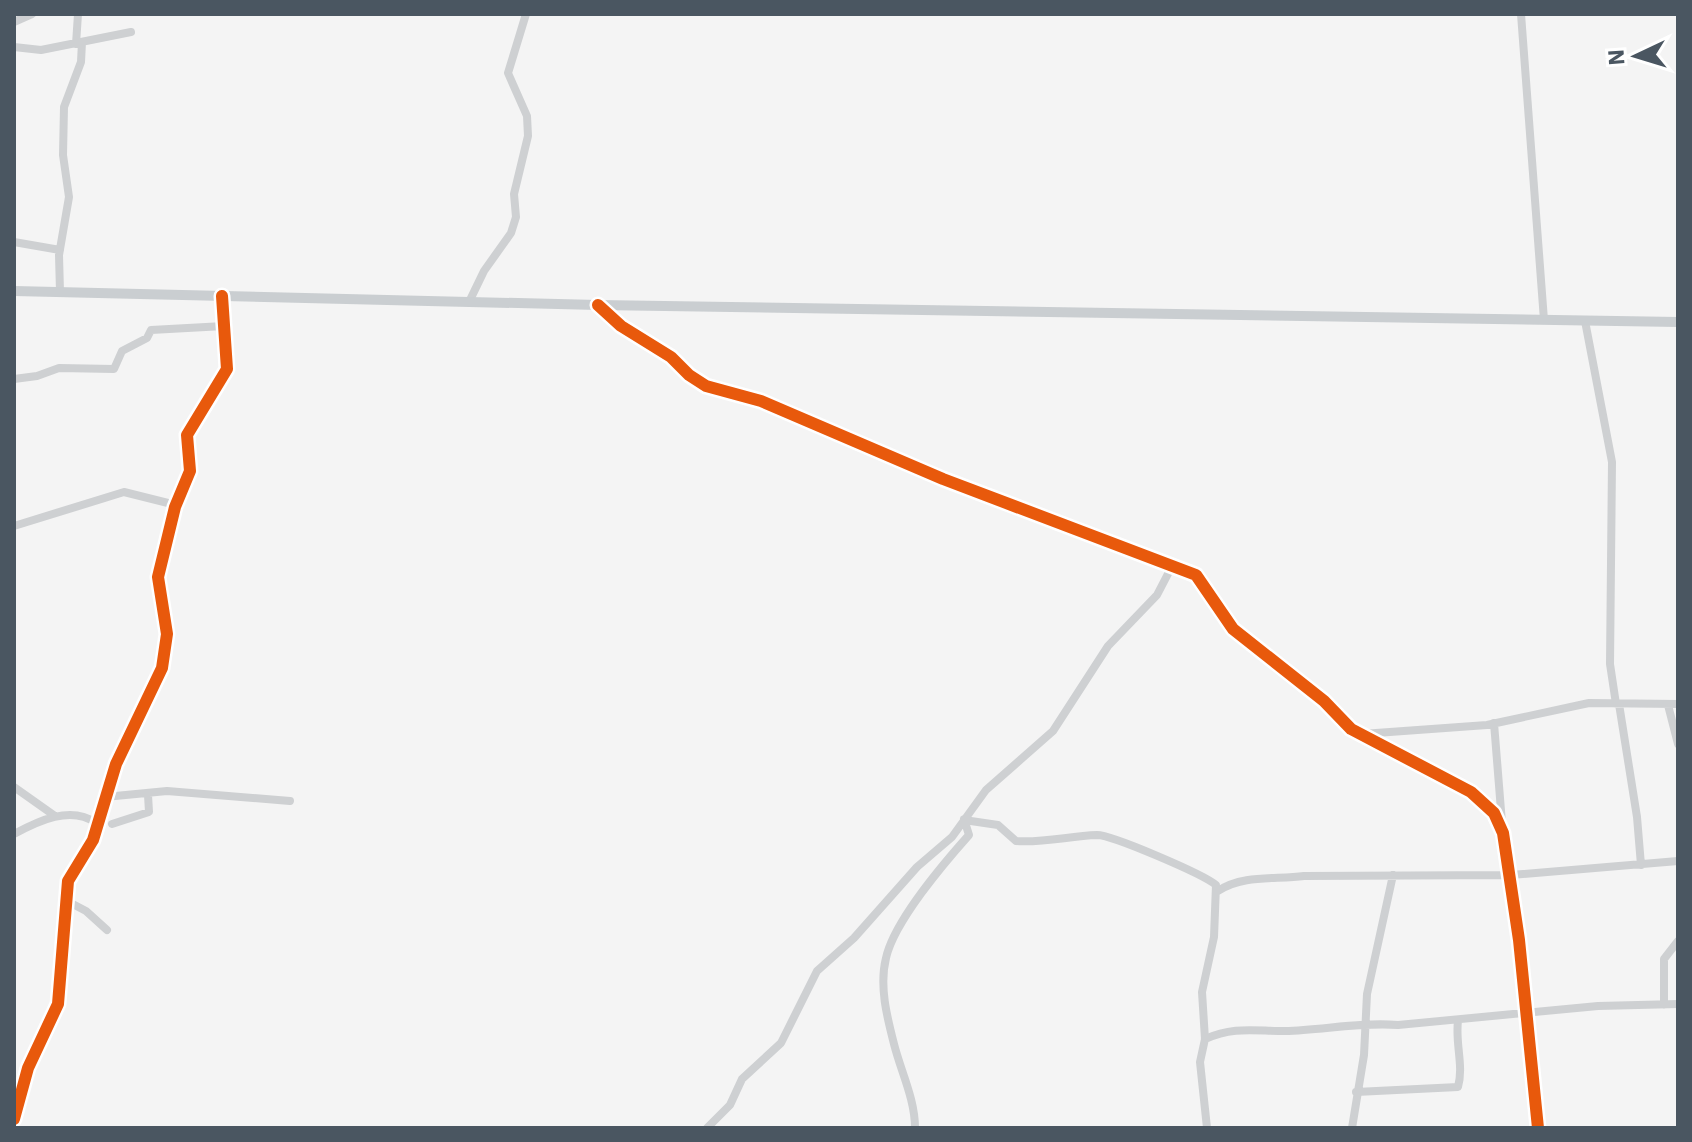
<svg xmlns="http://www.w3.org/2000/svg" width="1692" height="1142" viewBox="0 0 1692 1142" font-family="'IBM Plex Sans',sans-serif">
<style>
.lines{fill:none;stroke-linecap:round;stroke-linejoin:round}
.minor{stroke:#ced0d2;stroke-width:8}
.major{stroke:#caced1;stroke-width:10}
.cycleway-casing{stroke:#fff;stroke-width:17}
.cycleway{stroke:#e8590c;stroke-width:12}
</style>
<rect width="100%" height="100%" fill="#f4f4f4"/>
<g class="lines">
<path class="minor" d="M1521 14 1544 320
M14 22 32 14
M76 44 78 14
M14 47 41 50 131 32
M14 242 60 250
M60 292 59 255 69 197 63 155 64 107 81 62 82 42
M470 300 484 271 511 233 516 217 514 194 528 136 527 116 508 73 526 14
M598 305 621 326 671 357 689 375 706 386 761 401 943 479 1196 575 1233 629 1324 701 1351 729 1471 792 1494 813 1503 833 1519 940 1538 1128
M1585 321 1612 462 1610 664 1616 704
M14 379 37 376 59 368 114 369 122 351 147 338 151 330 224 326
M14 526 124 492 176 505
M1619 704 1637 817 1641 865
M1668 705 1678 744
M1494 723 1502 823
M1362 734 1487 725 1589 703 1678 704
M14 787 55 816
M105 797 167 791 290 801
M964 820 998 825 1016 841C1044 843 1069 836 1097 835 1112 835 1203 874 1216 885L1214 937 1202 992 1205 1039 1200 1062 1207 1128
M112 824 149 812 148 795
M14 834C38 821 71 805 96 823
M1218 891C1243 874 1277 880 1304 876L1511 875 1678 861
M65 900 86 911 107 930
M1664 1005V959L1678 941
M1205 1039C1234 1026 1254 1031 1285 1031 1323 1030 1360 1022 1398 1025L1598 1006 1678 1004
M1356 1092 1458 1087C1464 1066 1455 1043 1458 1021
M14 1119 28 1068 58 1004 68 881 93 840 116 764 162 668 167 634 158 577 175 507 190 471 187 435 227 369 222 296
M707 1128 730 1105 742 1079 781 1043 817 971 854 938 917 867 952 837 986 790 1053 731 1108 646 1157 595 1171 568
M915 1128C915 1099 901 1072 894 1044 887 1017 879 986 886 958 894 922 944 863 969 835L964 819
M1352 1128 1364 1055 1367 994 1393 875"/>
<path class="major" d="M14 291 598 305 1678 322"/>
<g class="cycleway-casing">
<path id="cycleway" d="M598 305 621 326 671 357 689 375 706 386 761 401 943 479 1196 575 1233 629 1324 701 1351 729 1471 792 1494 813 1503 833 1519 940 1538 1128
M14 1119 28 1068 58 1004 68 881 93 840 116 764 162 668 167 634 158 577 175 507 190 471 187 435 227 369 222 296"/>
</g>
<use href="#cycleway" class="cycleway"/>
</g>
<rect width="1692" height="1142" fill="none" stroke="#4a5661" stroke-width="32"/>
<g transform="translate(1636 56) rotate(266)" stroke="#ffffff" stroke-width="6" paint-order="stroke">
<path d="M0-6L14 30L0 20L-14 30Z" fill="#4a5661"/>
<text y="-12" font-size="22" font-weight="bold" text-anchor="middle" fill="#4a5661">N</text>
</g>
</svg>
